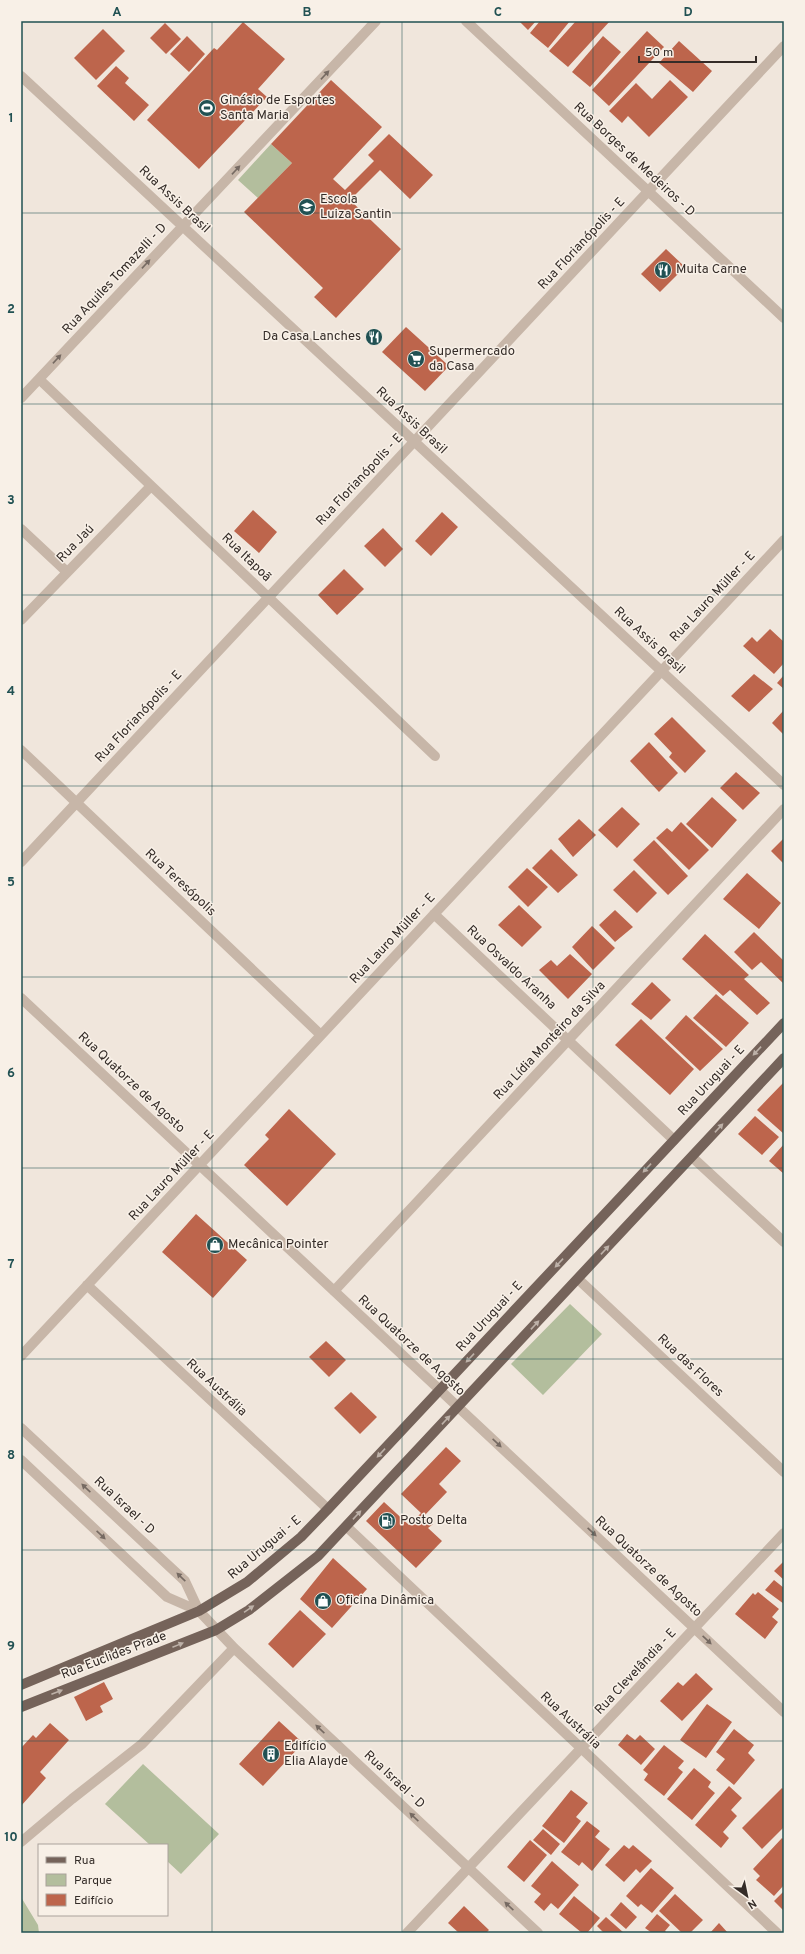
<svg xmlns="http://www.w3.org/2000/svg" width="805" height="1954" viewBox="0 0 805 1954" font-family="Overpass,sans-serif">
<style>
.green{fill:#b3be9d}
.building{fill:#bd654c}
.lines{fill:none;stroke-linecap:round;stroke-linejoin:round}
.minor{stroke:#c7b6a8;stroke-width:10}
.major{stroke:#75635a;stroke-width:10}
.oneway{fill:#766a62}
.oneway2{fill:#bdb1a8}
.grid{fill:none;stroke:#215153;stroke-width:1;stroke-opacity:0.55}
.labels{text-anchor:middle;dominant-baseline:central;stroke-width:3;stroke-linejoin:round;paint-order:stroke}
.poi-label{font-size:13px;fill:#342c28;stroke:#f8f0e7;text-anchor:start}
.street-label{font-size:13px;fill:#342c28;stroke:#f8f0e7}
.neatline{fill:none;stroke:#215153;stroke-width:1.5}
.grid-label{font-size:13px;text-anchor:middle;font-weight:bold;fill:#215153}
</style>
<rect width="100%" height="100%" fill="#f0e6dc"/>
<path class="green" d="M271 144 292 163 258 198 238 180Z
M570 1304 602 1334 543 1395 511 1364Z
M143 1764 219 1834 181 1874 167 1861V1845H150L105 1804Z
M21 1897 38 1925 39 1933H21Z"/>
<path class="building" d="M519 21H536L528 30Z
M540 21H570L548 48 530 33Z
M576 21H610L568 67 549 51Z
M243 22 285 59 258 89 267 97 199 169 147 120 214 48 217 50Z
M165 23 181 39 166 54 150 38Z
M103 29 125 51 96 80 74 58Z
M647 31 664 47 609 106 592 90Z
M187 36 205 54 189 72 170 54Z
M603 36 621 52 590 87 572 72Z
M679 41 712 71 693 92 659 63Z
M116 66 129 78 125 83 149 105 134 121 97 86Z
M331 80 382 127 333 179 345 190 374 161 368 155 389 134 433 175 410 199 380 170 350 200 401 249 336 318 314 297 323 288 244 212 292 163 271 144Z
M670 80 688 97 649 137 628 116 622 123 609 111 636 83 652 99Z
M666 249 685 267 660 292 641 274Z
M406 327 449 366 425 391 382 352Z
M253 510 277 532 259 553 234 531Z
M442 512 458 527 431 556 415 541Z
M383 528 403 549 385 567 364 546Z
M344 569 364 589 337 615 318 595Z
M770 629 784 642V663L774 674 743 646 752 637 757 642Z
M754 674 773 689 749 712 731 696Z
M784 675V689L777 683Z
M784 710V735L772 723Z
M672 717 706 751 685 773 669 757 672 753 654 734Z
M649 742 678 773 659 792 630 761Z
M736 772 760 793 743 810 720 788Z
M712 797 737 820 712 848 686 824Z
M622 807 640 824 617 848 598 830Z
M579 819 596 835 573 857 558 839Z
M681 822 709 850 689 870 656 838 667 828 672 832Z
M784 838V864L771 851Z
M654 840 688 876 668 895 633 860Z
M551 849 578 875 558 893 532 868Z
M527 868 548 887 528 907 508 887Z
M634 870 657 893 637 913 613 890Z
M747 873 781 903 759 929 723 899Z
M519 905 542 927 522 947 498 925Z
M615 910 633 927 615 942 599 925Z
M592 926 615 948 593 970 572 947Z
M754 932 784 961V984L761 962 752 970 734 952Z
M705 934 749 975 744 979 770 1003 757 1015 730 990 723 996 682 959Z
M570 954 592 974 568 999 539 970 551 960 557 966Z
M652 982 671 1000 651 1020 631 1004Z
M716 994 749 1023 726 1047 693 1018Z
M686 1015 723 1049 700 1071 665 1038Z
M641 1019 694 1069 670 1095 615 1045Z
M784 1082V1134L757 1110Z
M289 1109 336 1154 287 1206 244 1165 269 1139 265 1135Z
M755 1116 779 1137 762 1155 738 1134Z
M784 1144V1174L769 1161Z
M196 1214 247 1260 213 1298 162 1252Z
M326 1341 346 1360 329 1377 309 1357Z
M351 1392 377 1417 360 1434 334 1408Z
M446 1447 461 1461 439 1484 447 1492 424 1516 433 1524 428 1528 442 1541 416 1568 366 1521 384 1502 409 1525 421 1513 401 1494Z
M333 1558 367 1589 332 1628 300 1599Z
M784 1561V1580L774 1571Z
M774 1580 784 1588V1604L765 1590Z
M758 1592 779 1609 772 1617 778 1622 765 1639 735 1614 753 1593 755 1595Z
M300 1610 326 1634 293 1668 268 1644Z
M696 1673 713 1689 682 1721 660 1701 678 1682 683 1686Z
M104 1682 113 1699 100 1706 103 1712 86 1721 74 1697Z
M707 1704 732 1722 706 1758 680 1740Z
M279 1721 303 1743 263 1786 239 1764Z
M50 1723 69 1740 40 1772 46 1778 21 1806V1748L33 1735 36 1738Z
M734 1729 754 1745 748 1753 755 1760 734 1785 716 1770 725 1759 716 1752Z
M627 1734 635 1740 640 1735 655 1749 641 1765 618 1745Z
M664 1745 684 1761 678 1768 683 1772 664 1796 644 1780 648 1774 643 1770Z
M694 1768 711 1782 708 1787 715 1793 692 1820 667 1799Z
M729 1786 742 1798 731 1810 737 1816 723 1832 729 1838 721 1848 695 1825Z
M782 1788 784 1790V1827L762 1849 742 1828Z
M571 1790 588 1803 576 1817 581 1821 564 1843 542 1826Z
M587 1821 600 1831 595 1837 610 1849 592 1871 582 1862 579 1866 561 1852Z
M543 1829 560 1844 551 1855 533 1840Z
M782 1838 784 1840V1885L774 1896 756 1880 760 1876 753 1869Z
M530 1840 547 1855 524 1882 507 1867Z
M624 1845 629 1849 633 1845 652 1861 640 1873 636 1869 624 1882 605 1865Z
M552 1861 579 1885 558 1909 551 1903 544 1911 534 1902 541 1894 531 1886Z
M651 1868 674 1888 652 1913 641 1904 638 1907 626 1896Z
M784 1891V1910H783L774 1901Z
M675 1894 703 1920 690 1933H682L659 1911Z
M574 1896 600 1918 587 1933H582L559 1914Z
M621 1902 637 1917 626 1929 610 1915Z
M464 1906 489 1930 486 1933H459L448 1923Z
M657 1914 670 1925 665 1931 667 1933H652L645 1928Z
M606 1917 624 1933H604L597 1926Z
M719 1923 728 1933H710Z"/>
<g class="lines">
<path class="minor" d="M466 21 784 318
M21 76 784 785
M39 379 435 756
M21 398 376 21
M21 529 67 572
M21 620 151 486
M21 750 321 1035
M21 862 784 46
M434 914 674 1140
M21 998 784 1712
M692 1157 784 1242
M578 1279 784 1472
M87 1285 328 1509
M334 1291 784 809
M21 1356 784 540
M21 1428 185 1581 199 1611 234 1648 538 1933
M21 1460 167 1597 199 1611
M347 1527 777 1933
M21 1842 72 1799 142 1744 234 1648
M407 1933 784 1533"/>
<path class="major" d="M21 1685 199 1611 247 1582 301 1537 328 1509 784 1023
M21 1707 216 1630 249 1610 318 1556 784 1058"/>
</g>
<defs><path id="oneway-solid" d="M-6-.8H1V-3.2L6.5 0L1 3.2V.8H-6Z"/></defs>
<g class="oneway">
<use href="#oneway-solid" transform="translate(325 75) rotate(-47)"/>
<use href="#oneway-solid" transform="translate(236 170) rotate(-47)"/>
<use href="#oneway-solid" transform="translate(146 264) rotate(-47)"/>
<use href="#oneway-solid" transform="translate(57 359) rotate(-47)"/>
<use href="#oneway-solid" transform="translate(497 1443) rotate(43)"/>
<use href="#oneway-solid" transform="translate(86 1488) rotate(-137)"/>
<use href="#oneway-solid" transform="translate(592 1532) rotate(43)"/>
<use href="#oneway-solid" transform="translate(101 1535) rotate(43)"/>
<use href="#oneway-solid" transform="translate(181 1577) rotate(-136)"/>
<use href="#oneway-solid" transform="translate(707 1640) rotate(43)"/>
<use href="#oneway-solid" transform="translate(320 1729) rotate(-137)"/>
<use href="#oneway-solid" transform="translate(414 1817) rotate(-137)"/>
<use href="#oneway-solid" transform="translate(509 1906) rotate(-137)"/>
</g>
<g class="oneway2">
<use href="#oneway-solid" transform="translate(757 1051) rotate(133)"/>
<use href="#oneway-solid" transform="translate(719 1128) rotate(-47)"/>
<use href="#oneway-solid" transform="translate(647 1168) rotate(133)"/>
<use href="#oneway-solid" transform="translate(605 1250) rotate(-47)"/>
<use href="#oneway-solid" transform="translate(559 1263) rotate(133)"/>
<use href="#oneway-solid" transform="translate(535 1325) rotate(-47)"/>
<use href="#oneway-solid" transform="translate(470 1358) rotate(133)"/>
<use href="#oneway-solid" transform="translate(446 1420) rotate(-47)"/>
<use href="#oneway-solid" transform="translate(381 1453) rotate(133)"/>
<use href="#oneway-solid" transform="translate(357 1515) rotate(-47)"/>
<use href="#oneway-solid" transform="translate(249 1609) rotate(-34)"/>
<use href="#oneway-solid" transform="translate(178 1645) rotate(-22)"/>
<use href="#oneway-solid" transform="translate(57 1692) rotate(-21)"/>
</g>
<path class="grid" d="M212 21V1933M402 21V1933M593 21V1933M21 213H784M21 404H784M21 595H784M21 786H784M21 977H784M21 1168H784M21 1359H784M21 1550H784M21 1741H784"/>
<defs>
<g id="stadium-disc" transform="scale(0.9)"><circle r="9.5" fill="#215153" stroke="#f8f0e7"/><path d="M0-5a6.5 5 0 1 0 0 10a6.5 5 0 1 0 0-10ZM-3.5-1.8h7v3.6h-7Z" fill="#fff"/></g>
<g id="school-disc" transform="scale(0.9)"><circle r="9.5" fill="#215153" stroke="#f8f0e7"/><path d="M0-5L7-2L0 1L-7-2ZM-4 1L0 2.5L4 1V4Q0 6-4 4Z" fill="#fff"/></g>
<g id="restaurant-disc" transform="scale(0.9)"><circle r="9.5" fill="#215153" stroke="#f8f0e7"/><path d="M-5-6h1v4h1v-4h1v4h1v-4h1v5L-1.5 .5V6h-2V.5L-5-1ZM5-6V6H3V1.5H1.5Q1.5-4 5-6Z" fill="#fff"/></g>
<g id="supermarket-disc" transform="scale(0.9)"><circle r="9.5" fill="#215153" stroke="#f8f0e7"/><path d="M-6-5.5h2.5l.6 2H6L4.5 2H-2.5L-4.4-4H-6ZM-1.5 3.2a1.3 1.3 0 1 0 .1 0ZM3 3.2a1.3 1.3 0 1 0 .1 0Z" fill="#fff"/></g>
<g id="shop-disc" transform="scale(0.9)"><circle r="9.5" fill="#215153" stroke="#f8f0e7"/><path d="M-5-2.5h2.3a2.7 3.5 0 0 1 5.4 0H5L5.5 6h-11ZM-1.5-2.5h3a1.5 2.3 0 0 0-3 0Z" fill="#fff"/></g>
<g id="fuel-disc" transform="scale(0.9)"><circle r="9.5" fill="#215153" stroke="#f8f0e7"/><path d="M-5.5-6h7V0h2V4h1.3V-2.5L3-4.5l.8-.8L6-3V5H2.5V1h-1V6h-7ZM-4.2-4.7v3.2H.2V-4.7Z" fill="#fff"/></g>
<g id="building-disc" transform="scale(0.9)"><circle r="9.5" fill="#215153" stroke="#f8f0e7"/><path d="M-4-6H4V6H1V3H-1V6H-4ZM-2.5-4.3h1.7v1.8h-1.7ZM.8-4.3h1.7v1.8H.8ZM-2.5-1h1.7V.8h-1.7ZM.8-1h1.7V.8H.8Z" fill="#fff"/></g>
</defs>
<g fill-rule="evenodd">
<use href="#stadium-disc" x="207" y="108"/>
<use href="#school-disc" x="307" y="207"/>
<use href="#restaurant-disc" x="663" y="270"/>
<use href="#restaurant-disc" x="374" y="337"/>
<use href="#supermarket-disc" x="416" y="359"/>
<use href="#shop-disc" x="215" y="1245"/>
<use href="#fuel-disc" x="387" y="1521"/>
<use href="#shop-disc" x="323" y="1601"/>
<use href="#building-disc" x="271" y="1754"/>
</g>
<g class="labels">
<g class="poi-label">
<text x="220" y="101">Ginásio de Esportes<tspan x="220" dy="15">Santa Maria</tspan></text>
<text x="320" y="200">Escola<tspan x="320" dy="15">Luiza Santin</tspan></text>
<text x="676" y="270">Muita Carne</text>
<text x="361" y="337" text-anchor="end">Da Casa Lanches</text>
<text x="429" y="352">Supermercado<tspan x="429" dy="15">da Casa</tspan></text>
<text x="228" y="1245">Mecânica Pointer</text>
<text x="400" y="1521">Posto Delta</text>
<text x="336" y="1601">Oficina Dinâmica</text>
<text x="284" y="1747">Edifício<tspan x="284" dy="15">Elia Alayde</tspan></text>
</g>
<g class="street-label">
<text transform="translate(634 160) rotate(43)">Rua Borges de Medeiros - D</text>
<text transform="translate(174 200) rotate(43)">Rua Assis Brasil</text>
<text transform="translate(582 244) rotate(-47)">Rua Florianópolis - E</text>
<text transform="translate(115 279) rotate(-47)">Rua Aquiles Tomazelli - D</text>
<text transform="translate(411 421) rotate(43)">Rua Assis Brasil</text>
<text transform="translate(360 480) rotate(-47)">Rua Florianópolis - E</text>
<text transform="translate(76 544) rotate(-46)">Rua Jaú</text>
<text transform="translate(246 558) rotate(44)">Rua Itapoã</text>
<text transform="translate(713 597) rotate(-47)">Rua Lauro Müller - E</text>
<text transform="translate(649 641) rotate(43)">Rua Assis Brasil</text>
<text transform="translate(139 717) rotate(-47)">Rua Florianópolis - E</text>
<text transform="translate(180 883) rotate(43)">Rua Teresópolis</text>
<text transform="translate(393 939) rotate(-47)">Rua Lauro Müller - E</text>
<text transform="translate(511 968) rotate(43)">Rua Osvaldo Aranha</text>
<text transform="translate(550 1041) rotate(-47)">Rua Lídia Monteiro da Silva</text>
<text transform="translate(712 1081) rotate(-47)">Rua Uruguai - E</text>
<text transform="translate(131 1083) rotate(43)">Rua Quatorze de Agosto</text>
<text transform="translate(172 1176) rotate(-47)">Rua Lauro Müller - E</text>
<text transform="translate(490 1317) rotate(-47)">Rua Uruguai - E</text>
<text transform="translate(411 1346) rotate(43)">Rua Quatorze de Agosto</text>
<text transform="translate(690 1366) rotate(43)">Rua das Flores</text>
<text transform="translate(216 1388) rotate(43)">Rua Austrália</text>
<text transform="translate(124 1506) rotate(43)">Rua Israel - D</text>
<text transform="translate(265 1548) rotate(-40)">Rua Uruguai - E</text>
<text transform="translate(648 1567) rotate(43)">Rua Quatorze de Agosto</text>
<text transform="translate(114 1656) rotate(-21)">Rua Euclides Prade</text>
<text transform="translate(636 1672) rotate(-47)">Rua Clevelândia - E</text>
<text transform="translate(570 1721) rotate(43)">Rua Austrália</text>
<text transform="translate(394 1780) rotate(43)">Rua Israel - D</text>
</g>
</g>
<rect width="805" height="1954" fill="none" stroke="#f8f0e7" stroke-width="44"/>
<rect x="38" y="1844" width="130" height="72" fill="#f8f0e7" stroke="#aaa29b"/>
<rect x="46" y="1857" width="20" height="6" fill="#75635a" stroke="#aaa29b"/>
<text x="74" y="1864" font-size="12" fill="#342c28">Rua</text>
<rect x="46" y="1874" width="20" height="12" fill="#b3be9d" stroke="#aaa29b"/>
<text x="74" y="1884" font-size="12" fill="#342c28">Parque</text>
<rect x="46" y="1894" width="20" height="12" fill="#bd654c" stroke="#aaa29b"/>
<text x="74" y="1904" font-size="12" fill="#342c28">Edifício</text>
<g transform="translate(747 1896) rotate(147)" stroke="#f8f0e7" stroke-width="3" paint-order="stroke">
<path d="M0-3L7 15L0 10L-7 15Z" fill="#342c28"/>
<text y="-6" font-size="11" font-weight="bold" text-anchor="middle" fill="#342c28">N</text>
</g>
<path d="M639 56v6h117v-6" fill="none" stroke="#342c28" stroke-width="2"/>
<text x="645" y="56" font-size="12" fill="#342c28" stroke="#f8f0e7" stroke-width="3" paint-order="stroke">50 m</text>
<rect x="22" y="22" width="761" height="1910" class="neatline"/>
<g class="grid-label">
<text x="117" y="16">A</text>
<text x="307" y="16">B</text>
<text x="498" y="16">C</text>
<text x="688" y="16">D</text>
<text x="11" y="122">1</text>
<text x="11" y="313">2</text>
<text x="11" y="504">3</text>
<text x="11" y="695">4</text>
<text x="11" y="886">5</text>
<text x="11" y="1077">6</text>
<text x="11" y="1268">7</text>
<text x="11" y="1459">8</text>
<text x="11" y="1650">9</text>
<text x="11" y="1841">10</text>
</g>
</svg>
